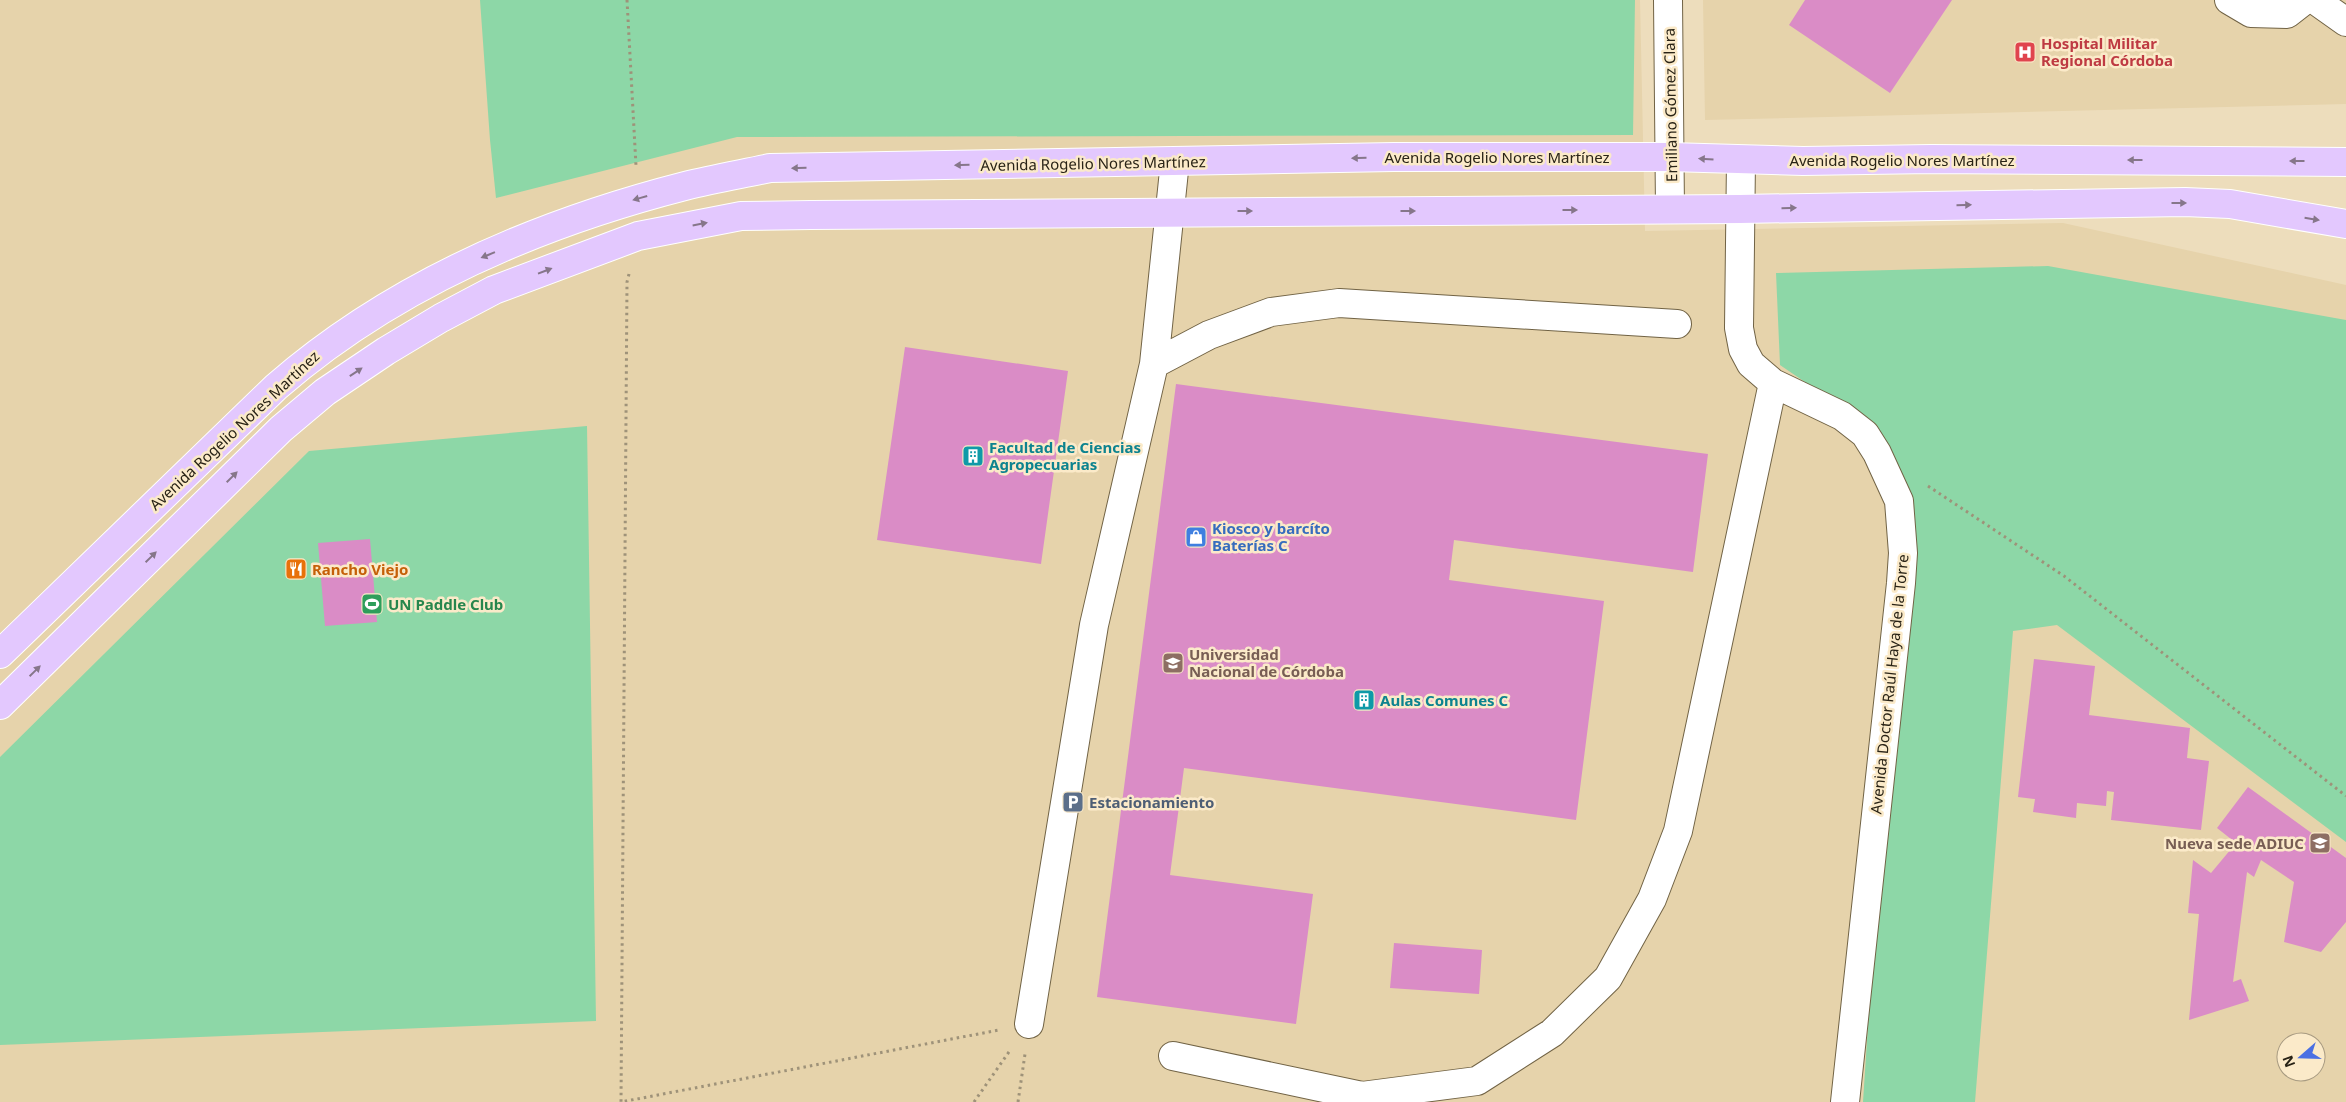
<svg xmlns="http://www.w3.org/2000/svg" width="2346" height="1102" viewBox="0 0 2346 1102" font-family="'Noto Sans',sans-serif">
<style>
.built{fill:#e6d3ab;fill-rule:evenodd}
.green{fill:#8dd7a7}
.building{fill:#da8cc6}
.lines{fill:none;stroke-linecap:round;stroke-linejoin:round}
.minor-casing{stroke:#716345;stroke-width:30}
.major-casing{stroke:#fff;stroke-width:30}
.path{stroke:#9e9279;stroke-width:3;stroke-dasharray:2.5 4;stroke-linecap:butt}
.minor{stroke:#fff;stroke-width:28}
.major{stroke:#e3c8fe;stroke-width:28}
.oneway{fill:#86768a}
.labels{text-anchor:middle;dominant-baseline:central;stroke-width:5;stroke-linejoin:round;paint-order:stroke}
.health-label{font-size:15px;font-weight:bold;fill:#be3a42;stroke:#fbeac9;text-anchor:start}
.street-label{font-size:15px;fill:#292316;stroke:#fbeac9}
.culture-label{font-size:15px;font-weight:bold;fill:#0d838f;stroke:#fbeac9;text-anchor:start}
.shop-label{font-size:15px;font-weight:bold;fill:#366cbe;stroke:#fbeac9;text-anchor:start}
.food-label{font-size:15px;font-weight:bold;fill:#c56008;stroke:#fbeac9;text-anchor:start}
.leisure-label{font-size:15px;font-weight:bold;fill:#27864d;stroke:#fbeac9;text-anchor:start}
.education-label{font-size:15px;font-weight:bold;fill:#785e54;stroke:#fbeac9;text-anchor:start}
.service-label{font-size:15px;font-weight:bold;fill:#4e5e75;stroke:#fbeac9;text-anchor:start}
</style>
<rect width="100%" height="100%" fill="#edddbc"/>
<path class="built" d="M0 0H1640L1645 231 2063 223 2346 285V1102H0ZM2286 1042H2316V1072H2286Z
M1703 0H2346V104L1705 120Z"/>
<path class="green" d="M480 0H1635L1633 135 737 137 496 198 490 140Z
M2048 266 2346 320V842L2057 625 2013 631 1975 1102H1863L1871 979 1916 530 1881 434 1780 365 1776 273Z
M587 426 596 1021 0 1045V757L309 451Z"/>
<path class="building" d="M1805 0H1952L1890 93 1789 25Z
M905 347 1068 371 1041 564 877 540Z
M1176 384 1708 454 1693 572 1454 540 1449 580 1604 601 1576 820 1184 768 1170 875 1313 894 1296 1024 1097 997Z
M370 539 377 622 325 626 318 543Z
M2034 659 2095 666 2089 715 2190 728 2187 758 2209 761 2201 830 2111 820 2114 792 2107 791 2106 806 2077 803 2076 818 2033 812 2035 799 2018 797Z
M2248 787 2346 858V922L2321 952 2284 942 2294 882 2261 860 2254 877 2247 872 2233 982 2241 979 2249 1001 2189 1020 2199 914 2188 913 2193 860 2211 873 2236 843 2217 828Z
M1394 943 1482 950 1479 994 1390 988Z"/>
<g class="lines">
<g class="minor-casing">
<path id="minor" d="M1668 0 1670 209
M2229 0 2251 13 2287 14 2305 0
M2315 0 2346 22
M1741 160 1739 328 1743 349 1751 364 1773 383 1842 416 1865 434 1877 453 1899 501 1903 553 1901 583 1845 1102
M1154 364 1209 335 1271 312 1339 303 1677 324
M1029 1024 1094 625 1154 364 1175 161
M1173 1056 1362 1096 1477 1081 1552 1033 1608 978 1652 899 1678 831 1773 383"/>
</g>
<g class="major-casing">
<path id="major" d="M0 654 276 387C392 286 537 224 685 186 713 179 742 174 770 168L1394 157H1670L1803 161 1931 159 2346 162
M0 705 281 429 325 392 386 351 441 318 494 290 638 236 741 216 811 215 1740 209 2185 202 2230 204 2346 224"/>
</g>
<path class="path" d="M627 0 636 166
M629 274 627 282 621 1102 999 1030
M1928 486 2064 576 2346 796
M974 1102 1011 1049
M1018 1102 1025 1054"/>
<use href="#minor" class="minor"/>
<use href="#major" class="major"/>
</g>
<defs><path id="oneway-solid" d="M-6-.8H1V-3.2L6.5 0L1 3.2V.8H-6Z" transform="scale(1.25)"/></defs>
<g class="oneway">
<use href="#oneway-solid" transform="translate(1359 158) rotate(179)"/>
<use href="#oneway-solid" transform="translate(1706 159) rotate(-177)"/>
<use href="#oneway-solid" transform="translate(2135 160) rotate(-180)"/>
<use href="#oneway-solid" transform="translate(2297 161) rotate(-180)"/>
<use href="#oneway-solid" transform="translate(962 165) rotate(179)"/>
<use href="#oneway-solid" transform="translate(799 168) rotate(179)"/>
<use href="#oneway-solid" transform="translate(640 198) rotate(164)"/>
<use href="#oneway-solid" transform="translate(2179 203)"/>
<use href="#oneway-solid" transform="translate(1964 205) rotate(-1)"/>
<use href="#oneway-solid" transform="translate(1789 208) rotate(-1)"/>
<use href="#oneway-solid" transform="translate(1570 210)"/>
<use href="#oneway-solid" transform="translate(1245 211)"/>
<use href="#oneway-solid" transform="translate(1408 211)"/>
<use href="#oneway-solid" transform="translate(2312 219) rotate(9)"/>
<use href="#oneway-solid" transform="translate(700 224) rotate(-11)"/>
<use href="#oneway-solid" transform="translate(488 255) rotate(158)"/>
<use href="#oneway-solid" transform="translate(545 271) rotate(-21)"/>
<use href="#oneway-solid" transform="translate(356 372) rotate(-34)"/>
<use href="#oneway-solid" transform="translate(232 477) rotate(-45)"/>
<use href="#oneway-solid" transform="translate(151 557) rotate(-44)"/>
<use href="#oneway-solid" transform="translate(35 671) rotate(-44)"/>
</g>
<defs>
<g id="hospital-square" transform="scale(1.125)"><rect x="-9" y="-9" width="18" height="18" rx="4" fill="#e0444e" stroke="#fbeac9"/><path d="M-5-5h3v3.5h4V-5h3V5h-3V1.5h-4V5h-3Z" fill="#fff"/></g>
<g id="building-square" transform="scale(1.125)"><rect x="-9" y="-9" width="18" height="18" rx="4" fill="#0f9aa8" stroke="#fbeac9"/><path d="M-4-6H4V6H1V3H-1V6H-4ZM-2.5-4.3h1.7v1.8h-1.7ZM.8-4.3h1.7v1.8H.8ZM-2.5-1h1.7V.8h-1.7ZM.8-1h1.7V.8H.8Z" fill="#fff"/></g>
<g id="shop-square" transform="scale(1.125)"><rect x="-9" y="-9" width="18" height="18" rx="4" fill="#3f7fe0" stroke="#fbeac9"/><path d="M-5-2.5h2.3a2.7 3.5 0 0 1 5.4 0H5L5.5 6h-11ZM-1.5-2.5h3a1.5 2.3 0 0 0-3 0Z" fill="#fff"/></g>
<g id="restaurant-square" transform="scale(1.125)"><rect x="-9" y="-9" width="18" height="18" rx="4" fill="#e8710a" stroke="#fbeac9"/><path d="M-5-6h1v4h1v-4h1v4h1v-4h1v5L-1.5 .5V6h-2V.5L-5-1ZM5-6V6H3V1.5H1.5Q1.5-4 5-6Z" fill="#fff"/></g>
<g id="stadium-square" transform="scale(1.125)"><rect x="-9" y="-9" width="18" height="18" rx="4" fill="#2e9e5b" stroke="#fbeac9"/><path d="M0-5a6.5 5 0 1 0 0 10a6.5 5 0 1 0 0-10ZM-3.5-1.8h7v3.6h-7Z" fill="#fff"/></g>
<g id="university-square" transform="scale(1.125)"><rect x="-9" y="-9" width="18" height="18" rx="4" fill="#8d6e63" stroke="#fbeac9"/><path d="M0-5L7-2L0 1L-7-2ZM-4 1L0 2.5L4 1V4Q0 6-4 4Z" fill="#fff"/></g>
<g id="parking-square" transform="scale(1.125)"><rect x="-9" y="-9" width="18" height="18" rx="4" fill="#5c6f8a" stroke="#fbeac9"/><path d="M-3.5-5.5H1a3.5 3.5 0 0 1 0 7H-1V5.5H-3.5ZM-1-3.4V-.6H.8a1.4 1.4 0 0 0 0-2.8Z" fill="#fff"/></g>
</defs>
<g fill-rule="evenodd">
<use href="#hospital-square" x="2025" y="52"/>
<use href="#building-square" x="973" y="456"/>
<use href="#shop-square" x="1196" y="537"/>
<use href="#restaurant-square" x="296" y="569"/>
<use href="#stadium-square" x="372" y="604"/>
<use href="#university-square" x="1173" y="663"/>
<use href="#building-square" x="1364" y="700"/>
<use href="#parking-square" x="1073" y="802"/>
<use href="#university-square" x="2320" y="843"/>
</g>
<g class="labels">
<g class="health-label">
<text x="2041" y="43">Hospital Militar<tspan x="2041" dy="17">Regional Córdoba</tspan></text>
</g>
<g class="street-label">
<text transform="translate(1670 105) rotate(-91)">Emiliano Gómez Clara</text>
<text x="1497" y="157">Avenida Rogelio Nores Martínez</text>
<text x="1902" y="160">Avenida Rogelio Nores Martínez</text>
<text transform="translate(1093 163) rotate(-1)">Avenida Rogelio Nores Martínez</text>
<text transform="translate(234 430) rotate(-43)">Avenida Rogelio Nores Martínez</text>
<text transform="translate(1889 684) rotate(-84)">Avenida Doctor Raúl Haya de la Torre</text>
</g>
<g class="culture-label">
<text x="989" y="447">Facultad de Ciencias<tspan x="989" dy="17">Agropecuarias</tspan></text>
<text x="1380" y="700">Aulas Comunes C</text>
</g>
<g class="shop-label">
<text x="1212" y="528">Kiosco y barcíto<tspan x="1212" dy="17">Baterías C</tspan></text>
</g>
<g class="food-label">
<text x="312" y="569">Rancho Viejo</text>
</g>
<g class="leisure-label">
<text x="388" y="604">UN Paddle Club</text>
</g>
<g class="education-label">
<text x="1189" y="654">Universidad<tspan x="1189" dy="17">Nacional de Córdoba</tspan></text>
<text x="2304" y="843" text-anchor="end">Nueva sede ADIUC</text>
</g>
<g class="service-label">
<text x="1089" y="802">Estacionamiento</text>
</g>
</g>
<g transform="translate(2301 1057) rotate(250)"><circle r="24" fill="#fbeac9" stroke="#a79a81"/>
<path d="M0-4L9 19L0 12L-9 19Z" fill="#4b70e3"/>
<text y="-8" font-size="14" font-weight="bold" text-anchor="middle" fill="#292316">N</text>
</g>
</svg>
